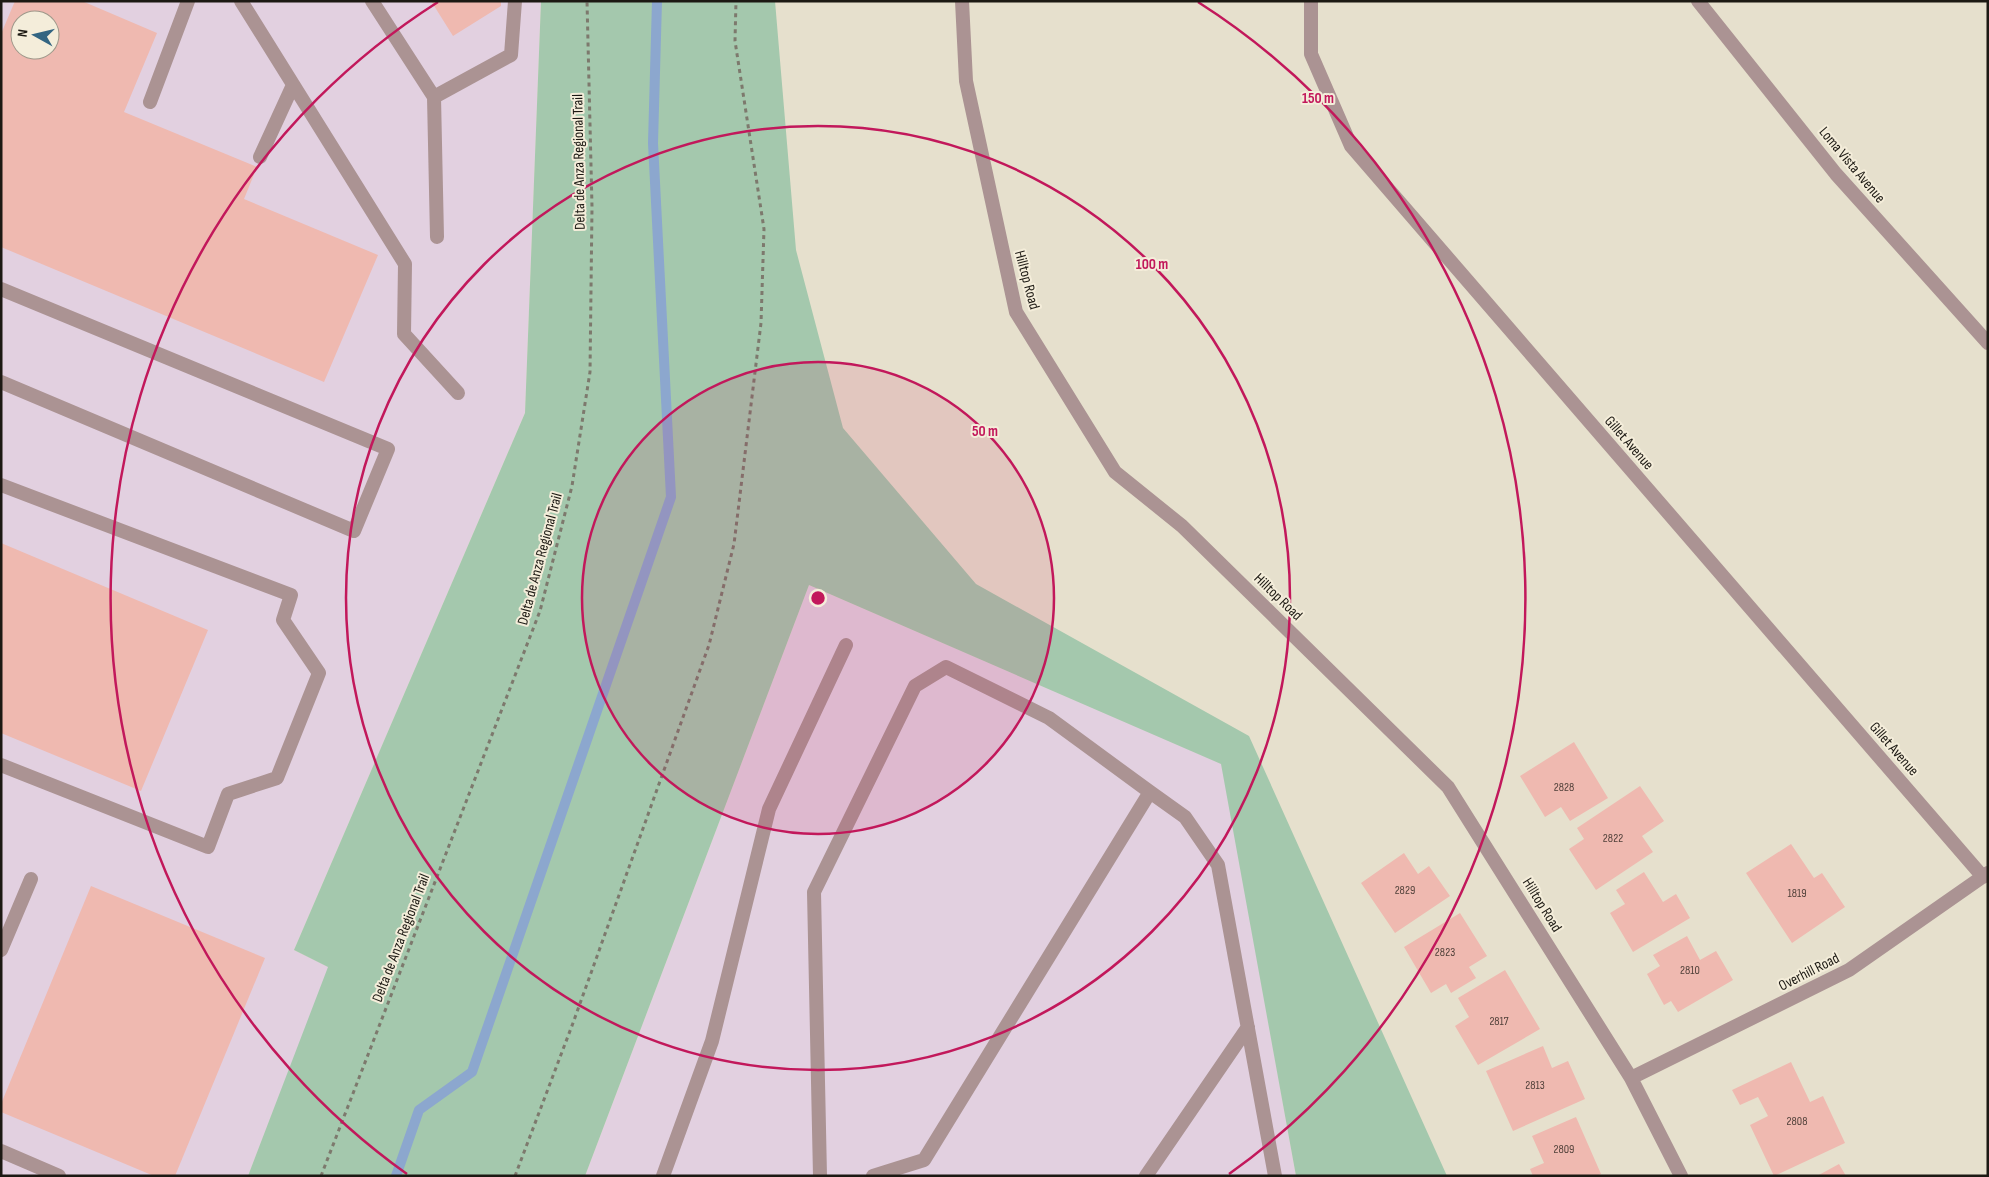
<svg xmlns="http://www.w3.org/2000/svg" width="1989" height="1177" viewBox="0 0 1989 1177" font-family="'Sofia Sans Condensed',sans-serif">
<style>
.commercial{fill:#e2d0e0;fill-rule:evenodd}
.green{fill:#a4c8ad}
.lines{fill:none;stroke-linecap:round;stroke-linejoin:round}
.stream{stroke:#8ca7ce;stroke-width:10}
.building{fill:#efb9b0;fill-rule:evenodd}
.path{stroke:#7d796d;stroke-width:3;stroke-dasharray:4 4;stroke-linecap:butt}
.service{stroke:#ab9393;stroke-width:14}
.minor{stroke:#ab9393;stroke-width:14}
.ring{fill:none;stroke:#c2185b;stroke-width:2.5}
.labels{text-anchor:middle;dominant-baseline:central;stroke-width:4;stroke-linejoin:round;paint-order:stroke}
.number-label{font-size:12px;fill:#51413a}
.street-label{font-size:15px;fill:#1c1913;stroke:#f4edda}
.centre{fill:#c2185b;stroke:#f4edda;stroke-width:2.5}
.ring-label{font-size:15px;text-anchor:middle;font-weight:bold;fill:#c2185b;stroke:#f4edda;stroke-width:4;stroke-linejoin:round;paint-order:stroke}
</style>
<rect width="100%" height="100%" fill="#e6e0cd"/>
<path class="commercial" d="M1 1H541L525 413 294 950 329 967 248 1176H1ZM20 20H50V50H20Z
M809 585 1222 764 1296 1176H585Z"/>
<path class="green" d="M541 1H775L796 250 843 428 976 584 1249 736 1447 1176H1296L1221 764 809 585 585 1176H248L328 967 294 950 525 413Z"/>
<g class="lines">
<path class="stream" d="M396 1176 419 1110 472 1072 671 497 653 143 657 1"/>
</g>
<path class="building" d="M15 1H82L157 33 124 112 257 167 244 199 378 255 324 382 1 247V34ZM20 20H50V50H20Z
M431 1H501V6L453 36Z
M1 543 208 630 141 791 1 733Z
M1574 742 1608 798 1570 821 1561 807 1545 817 1520 776Z
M1640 786 1664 821 1642 836 1653 852 1596 890 1569 849 1584 839 1577 828Z
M1791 844 1814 878 1822 873 1845 907 1792 943 1746 873Z
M1404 853 1418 874 1429 866 1450 896 1395 933 1361 883Z
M1644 872 1663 902 1676 894 1690 918 1633 952 1610 913 1625 904 1616 890Z
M91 886 265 958 175 1176H154L1 1112V1104Z
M1460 913 1487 956 1469 967 1476 978 1451 993 1446 984 1431 993 1404 947Z
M1687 936 1700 960 1716 951 1733 980 1678 1012 1671 1001 1664 1005 1647 974 1660 966 1653 955Z
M1505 970 1540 1029 1478 1065 1455 1026 1469 1017 1458 998Z
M1543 1046 1552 1068 1568 1061 1585 1099 1513 1131 1486 1071Z
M1791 1062 1810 1102 1823 1096 1845 1143 1774 1176 1750 1125 1768 1116 1758 1097 1740 1105 1732 1090Z
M1576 1117 1601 1174 1596 1176H1533L1530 1169 1544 1163 1532 1136Z
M1839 1164 1846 1176H1817Z"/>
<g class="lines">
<path class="path" d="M321 1176 540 611 572 486 590 372 592 207 587 1
M515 1176 573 1023 709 645 734 544 761 323 764 229 735 41 736 1"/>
<path class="service" d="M241 1 405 264 404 334 458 393
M372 1 434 97 437 237
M434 97 511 55 515 1
M150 102 188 1
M260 157 293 85
M1 289 388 449 354 531 1 382
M1 485 291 595 283 620 319 673 277 778 228 794 208 847 1 765
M1 950 31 879
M1 1151 59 1176
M663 1176 712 1041 769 809 846 645
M820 1176 814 892 915 686 946 667 1049 718 1150 792 1185 817 1218 865 1275 1176
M873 1176 924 1160 1150 792
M1146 1176 1248 1027"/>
<path class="minor" d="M962 1 966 81 1016 312 1115 472 1182 526 1448 787 1631 1078 1681 1176
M1311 1V54L1351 146 1983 877
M1698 1 1836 174 1988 343
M1631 1078 1849 970 1988 873"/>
</g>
<circle cx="818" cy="598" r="236" fill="#c2185b" fill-opacity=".12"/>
<g class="ring">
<circle cx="818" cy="598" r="236"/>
<circle cx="818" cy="598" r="472"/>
<path d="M407 1174A707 707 0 0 1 438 2M1198 2A707 707 0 0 1 1229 1174"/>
</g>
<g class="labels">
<g class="number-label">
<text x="1564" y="787">2828</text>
<text x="1613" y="838">2822</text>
<text x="1405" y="890">2829</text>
<text x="1797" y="893">1819</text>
<text x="1445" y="952">2823</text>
<text x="1690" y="970">2810</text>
<text x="1499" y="1021">2817</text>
<text x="1535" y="1085">2813</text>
<text x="1797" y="1121">2808</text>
<text x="1564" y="1149">2809</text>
</g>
<g class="street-label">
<text transform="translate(579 162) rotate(-91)">Delta de Anza Regional Trail</text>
<text transform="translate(1852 165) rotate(50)">Loma Vista Avenue</text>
<text transform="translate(1027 280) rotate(75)">Hilltop Road</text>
<text transform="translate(1629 443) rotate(49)">Gillet Avenue</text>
<text transform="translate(540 559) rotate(-75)">Delta de Anza Regional Trail</text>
<text transform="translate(1278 597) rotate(44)">Hilltop Road</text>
<text transform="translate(1894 749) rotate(49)">Gillet Avenue</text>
<text transform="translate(1542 905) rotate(58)">Hilltop Road</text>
<text transform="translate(401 938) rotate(-69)">Delta de Anza Regional Trail</text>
<text transform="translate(1809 972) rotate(-27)">Overhill Road</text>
</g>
</g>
<circle cx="818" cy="598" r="8" class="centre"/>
<g class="ring-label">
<text x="1318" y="103">150 m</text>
<text x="1152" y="269">100 m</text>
<text x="985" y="436">50 m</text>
</g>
<rect width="1989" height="1177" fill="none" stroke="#1c1913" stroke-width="5"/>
<g transform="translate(35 35) rotate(278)"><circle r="24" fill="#f4edda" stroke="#9e988a"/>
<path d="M0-4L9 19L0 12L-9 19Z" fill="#336582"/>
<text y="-8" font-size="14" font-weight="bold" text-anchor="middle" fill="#1c1913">N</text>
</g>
</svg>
